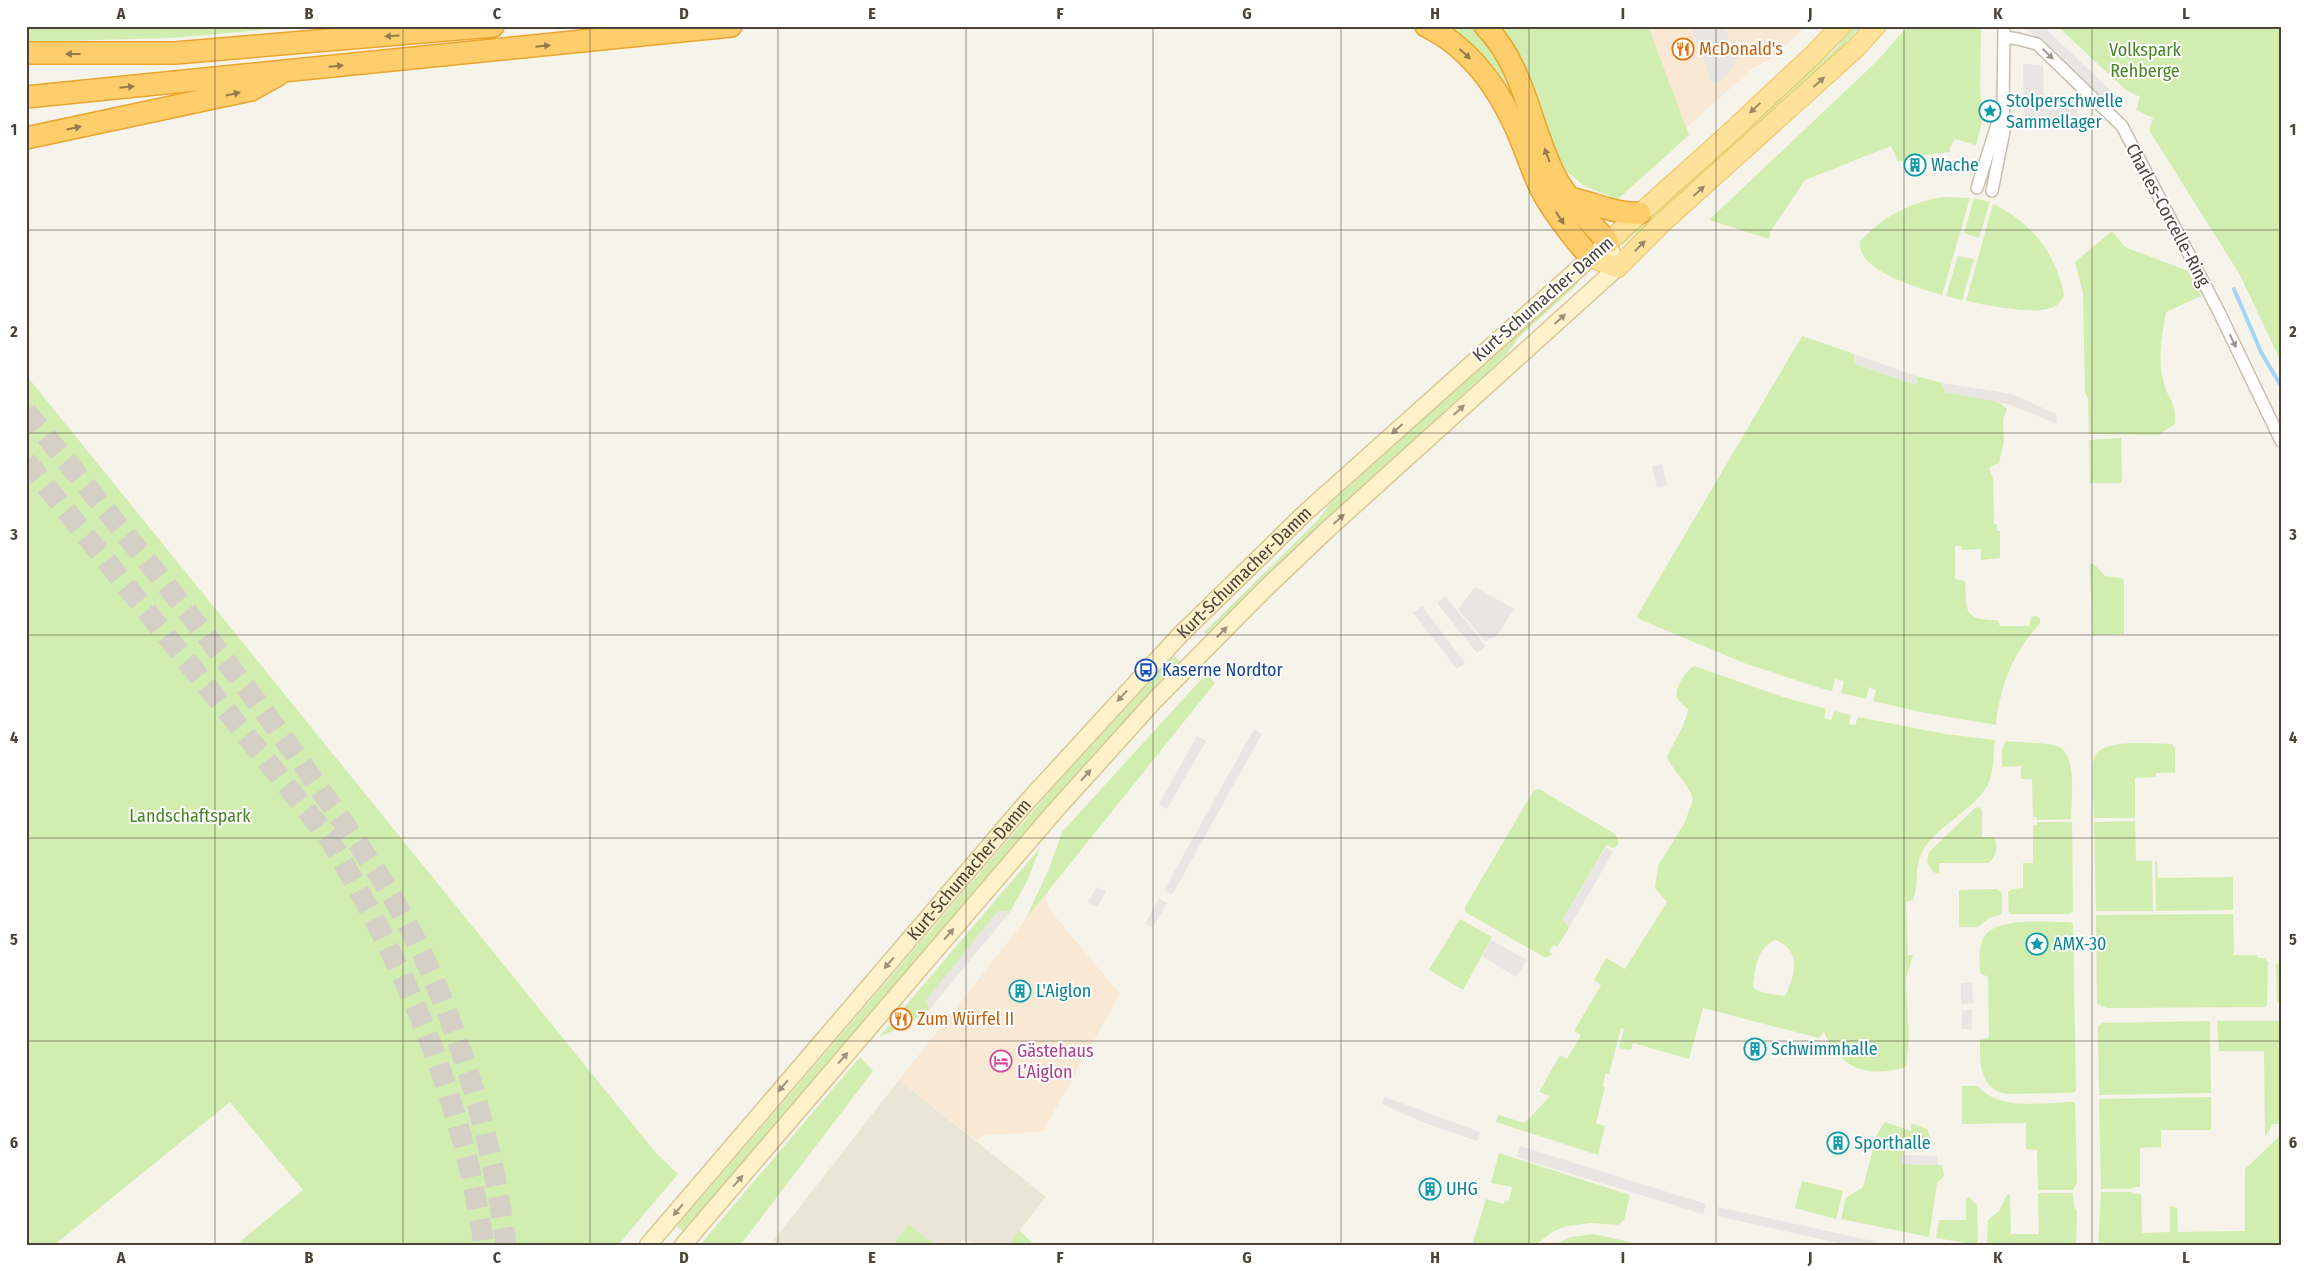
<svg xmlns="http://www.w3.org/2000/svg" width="2307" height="1271" viewBox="0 0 2307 1271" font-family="'Fira Sans Condensed',sans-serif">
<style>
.residential{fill:#ebe5d8}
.commercial{fill:#f9e9d4}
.green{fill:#d2edb0;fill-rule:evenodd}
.parking{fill:#e8e5e2}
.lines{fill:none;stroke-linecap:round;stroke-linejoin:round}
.stream{stroke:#a2d5f7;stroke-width:4}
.motorway-tunnel{stroke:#d4d0c6;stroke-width:21;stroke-dasharray:21 11;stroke-linecap:butt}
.minor-casing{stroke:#c6beae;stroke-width:14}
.secondary-casing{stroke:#dac796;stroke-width:19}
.primary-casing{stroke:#eec360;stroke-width:21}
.motorway-casing{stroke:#eba52f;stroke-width:24}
.minor{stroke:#fff;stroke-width:11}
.secondary{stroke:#fff2cb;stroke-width:16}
.primary{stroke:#ffe29a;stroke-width:19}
.motorway{stroke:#ffce6c;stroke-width:21}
.oneway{fill:#937b4c}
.oneway2{fill:#9c9891}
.oneway3{fill:#9c8b64}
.oneway4{fill:#9c927a}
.grid{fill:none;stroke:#4b4337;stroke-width:1;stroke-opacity:0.55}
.labels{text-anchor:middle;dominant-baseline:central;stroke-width:4;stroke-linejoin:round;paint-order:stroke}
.food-label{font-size:18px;fill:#c56008;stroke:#fff;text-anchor:start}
.park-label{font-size:18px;fill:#488424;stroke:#fff}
.culture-label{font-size:18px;fill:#0d838f;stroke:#fff;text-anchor:start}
.street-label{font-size:18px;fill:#4b4337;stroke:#fff}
.transit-label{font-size:18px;fill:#164399;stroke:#fff;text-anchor:start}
.hotel-label{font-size:18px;fill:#b23c85;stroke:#fff;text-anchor:start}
.neatline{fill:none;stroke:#4b4337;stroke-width:2}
.grid-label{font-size:16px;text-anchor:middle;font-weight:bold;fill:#4b4337}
</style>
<rect width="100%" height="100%" fill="#f6f3ea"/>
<path class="residential" d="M899 1080 1046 1197 1008 1245H983L962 1240 958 1245H935L908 1224 893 1245H779L774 1240Z"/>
<path class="commercial" d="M1648 26H1807L1771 59 1753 68 1685 129Z
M1048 891 1046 898 1049 909 1120 994 1043 1131 981 1136 977 1141 899 1080Z"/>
<path class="green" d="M26 26H309L171 38 26 42Z
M1448 26H1475C1498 47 1506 74 1516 103 1497 73 1478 47 1448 26Z
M1497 26H1648L1689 135 1618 199H1610V196L1586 187 1558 165Z
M1854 26H1861L1842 47 1622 246 1620 243 1834 50Z
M1908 26H1981L1980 92 1984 114 1976 145 1955 139 1950 147V152L1924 155 1898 162 1891 146 1805 180 1770 232 1769 239 1709 220 1877 61Z
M2057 26H2281V362L2240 275 2149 130 2153 118 2136 110 2140 97 2126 90Z
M1944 197 1970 198 1942 295C1919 288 1856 271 1860 241 1884 216 1910 202 1944 197Z
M1974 198 1990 202 1979 238 1964 233Z
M1993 204C2031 222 2055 252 2064 294 2062 300 2058 306 2051 308 2034 315 1985 305 1966 301Z
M2112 231 2125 247 2188 271 2201 296 2166 312C2162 335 2157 361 2164 383 2169 402 2177 403 2175 424L2158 435 2089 434 2088 398 2085 393 2083 293 2075 262Z
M1958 256 1974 259 1962 300 1946 296Z
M1576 279 1579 283 1518 338 1507 354 1319 526 1205 635V631L1316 522 1331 503Z
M1802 336 1854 354 1855 364 1917 385 1916 376 1942 383 1945 392 1995 400 2007 409 2003 419 2004 442 1999 463 1989 468 1993 478 1994 524H1997V531H2000V558L1981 560V549L1962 550V546H1955V579L1965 581C1967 611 1962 620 1997 620L2000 626H2029L2031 617 2036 616 2040 619V623C2013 653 2000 685 1996 725L1920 712 1873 701 1876 690 1869 687 1866 699 1841 693 1844 681 1835 679 1832 691 1823 689 1744 663 1639 619 1637 616Z
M26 375 656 1153 678 1174 618 1245H236L303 1190 230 1102 54 1245H26Z
M2121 438 2122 483H2090L2089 440Z
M2090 564H2094L2105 576 2122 578 2124 580V634L2092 635Z
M1174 656 1181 662 1093 755 685 1231 681 1230 677 1226 1058 782Z
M1694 666 1783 697 1826 709 1824 718 1831 720 1834 711 1851 715 1849 724 1855 725 1858 717 1945 734 1995 740C1993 754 1994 774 1987 786 1974 810 1935 827 1922 852 1914 867 1919 885 1913 900L1906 902 1908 955H1913L1906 979 1909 1039 1906 1067C1868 1078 1841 1070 1824 1032L1819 1038 1703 1008 1689 1059 1633 1043 1631 1050 1619 1048 1624 1029 1621 1028 1609 1074 1606 1073 1602 1086 1605 1087 1596 1123 1605 1126 1598 1155 1496 1122 1498 1115 1525 1123 1550 1096 1539 1092 1560 1055 1567 1059 1581 1035 1574 1031 1601 985 1594 980 1606 958 1625 969 1667 902 1655 888 1658 866 1685 822 1693 800C1690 785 1674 773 1667 757 1673 743 1687 722 1688 709 1684 705 1678 701 1677 697 1674 688 1687 670 1694 666ZM1775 940C1803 951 1795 975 1785 996L1764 993 1753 988C1755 969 1756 949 1775 940Z
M1206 674 1215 683 1025 920 1049 869 1062 832Z
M2006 741C2022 743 2042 742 2057 746 2078 753 2071 801 2071 819L2037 820 2036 817H2033L2032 779H2021V766L2002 767V750Z
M2172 744 2175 748V773H2156V777L2135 778V818H2094C2094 805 2090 766 2095 756 2103 738 2154 744 2172 744Z
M1539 789 1615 834 1619 842 1616 847 1611 848 1607 844 1563 919 1569 928 1557 947 1553 945 1549 952 1553 954 1546 958 1465 912V907L1534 790Z
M1979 807 1982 810V837H1994C1998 845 1997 858 1988 863H1939V874L1933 872 1927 862 1929 852 1974 809Z
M2135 821 2136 861H2152L2153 911H2096L2094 822Z
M2037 822H2072L2073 911 2070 914H2009L2008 892 2012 889 2023 888V863H2033V825H2037Z
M1040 848 1028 879 1010 912 998 911 929 1005V1010L902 1027 879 1037Z
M2155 861H2157L2158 878 2233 877V910L2156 911Z
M1997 889 2002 893V914L1989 918 1978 927H1959V890Z
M2233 914 2234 955H2258V958H2266V961H2268L2267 1005 2264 1007 2121 1008H2107L2097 1004 2096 915Z
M1460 919 1492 937 1463 990 1429 970Z
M2070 922 2073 924 2076 1091 2071 1093 2007 1094C1979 1089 1980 1063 1980 1040L1989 1037 1988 977 1980 973C1980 962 1978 951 1982 941 1991 915 2047 923 2070 922Z
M2281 963V1006L2277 1001 2276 964Z
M2210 1021 2211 1093 2099 1095 2098 1026 2102 1023Z
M2217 1021H2281V1124H2272L2267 1135 2265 1136 2264 1051H2219Z
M860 1057 873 1071 742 1243 700 1245Z
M1962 1086H1978C1999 1112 2045 1102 2075 1102L2077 1182 2073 1190H2038L2037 1150 2026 1149V1123L1962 1124Z
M2211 1097V1130H2161V1147L2140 1148V1187H2133L2132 1189H2101L2099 1099Z
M1885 1122 1911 1131V1123L1927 1129 1933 1144 1924 1146V1138L1903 1137V1164L1942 1165 1944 1176 1937 1183 1929 1237 1841 1219 1846 1198 1863 1187 1877 1134Z
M2281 1135V1245H2098L2101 1192H2132L2133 1194H2141L2142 1233 2170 1232V1206L2177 1208 2178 1232 2245 1231V1169Z
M1499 1153 1630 1195 1624 1220 1618 1225 1591 1223 1567 1226 1554 1231 1535 1245H1472L1486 1199 1504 1204 1505 1200 1509 1201 1512 1187 1491 1183Z
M1802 1181 1843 1191 1836 1219 1795 1208Z
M2038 1193H2073L2074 1207 2077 1211 2076 1245H1987L1988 1220 1999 1211 2007 1195H2010L2011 1234H2039Z
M1969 1197 1977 1205 1978 1245 1936 1238 1939 1220H1966V1199Z
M908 1224 935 1245H893Z
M1019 1230 1031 1242 1029 1245H1008Z
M1594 1234 1643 1245H1554L1571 1237Z"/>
<path class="parking" d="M1691 26H1724L1737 60 1723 80 1712 84Z
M2029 26H2043L2119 99 2111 108 2027 29Z
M2023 64 2043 65 2044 101 2074 100 2081 128 2031 130V121H2024Z
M1854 354 1916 376 1917 385 1855 364Z
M1942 383 2012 394 2056 414 2057 424 2008 404 1945 392Z
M1662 464 1667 486 1657 488 1652 466Z
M1475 587 1514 609 1497 636 1485 641 1458 609Z
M1445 596 1486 646 1477 653 1437 603Z
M1422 606 1465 663 1457 669 1413 613Z
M1254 729 1262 734 1172 895 1164 890Z
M1197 736 1206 741 1167 809 1159 804Z
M1606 847 1613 852 1569 928 1563 919Z
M1097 887 1106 892 1097 907 1088 902Z
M1159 898 1167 903 1153 928 1145 924Z
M998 911 1010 912 929 1010 926 1000Z
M1491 940 1527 960 1516 977 1482 956Z
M1972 982 1973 1003 1961 1004V983Z
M1962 1010H1972V1029H1962Z
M1385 1097 1480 1132 1477 1141 1422 1122 1382 1104Z
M1903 1137 1925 1138 1924 1149 1903 1148Z
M1520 1146 1706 1204 1703 1214 1516 1157Z
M1902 1155 1938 1156V1165L1902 1164Z
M1718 1207 1891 1245H1847L1717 1216Z"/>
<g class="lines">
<path class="stream" d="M2234 289 2261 352 2281 386"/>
<path class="motorway-tunnel" d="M26 411C126 536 230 659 321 791 352 835 384 879 409 927 458 1022 493 1139 506 1245
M26 461 328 837C405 965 462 1096 484 1245"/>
<g class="minor-casing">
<path id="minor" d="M2004 37 2018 39 2037 44 2122 126 2219 312 2281 441
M1977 188 2002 109
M1992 191 2005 126 2003 105 2004 26"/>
</g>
<g class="secondary-casing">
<g id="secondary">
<path id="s1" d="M648 1245 1026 803 1180 635 1306 512 1608 242 1617 268 1327 530 1266 588 1156 699 1054 812 683 1245"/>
</g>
</g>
<g class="primary-casing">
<path id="primary" d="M1608 242 1722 140 1812 56 1841 26
M1590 257 1617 268 1662 223 1856 48 1876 26"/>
</g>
<g class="motorway-casing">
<path id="motorway" d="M1426 26C1473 49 1502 93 1521 140 1528 157 1534 176 1543 193 1556 216 1573 237 1590 257
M1485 26C1525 67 1530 127 1555 176 1568 201 1589 221 1608 242
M26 53H175L493 26
M26 97 731 26
M26 138 251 90 278 75
M1569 198C1593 202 1616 215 1640 213"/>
</g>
<use href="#minor" class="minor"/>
<use href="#secondary" class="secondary"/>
<use href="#primary" class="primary"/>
<use href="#motorway" class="motorway"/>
</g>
<defs><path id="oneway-solid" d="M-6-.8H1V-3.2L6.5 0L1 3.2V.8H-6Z" transform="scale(1.25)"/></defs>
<g class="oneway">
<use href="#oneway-solid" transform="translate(392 36) rotate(176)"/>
<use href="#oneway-solid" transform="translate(543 46) rotate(-6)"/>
<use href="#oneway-solid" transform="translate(73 54) rotate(-180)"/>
<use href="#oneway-solid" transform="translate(1465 54) rotate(42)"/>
<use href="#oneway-solid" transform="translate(336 66) rotate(-5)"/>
<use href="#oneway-solid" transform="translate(127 87) rotate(-6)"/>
<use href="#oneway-solid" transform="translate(233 94) rotate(-12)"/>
<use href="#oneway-solid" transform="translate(74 128) rotate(-12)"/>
<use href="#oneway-solid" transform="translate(1547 155) rotate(-111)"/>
<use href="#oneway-solid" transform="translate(1560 218) rotate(56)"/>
</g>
<g class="oneway2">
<use href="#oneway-solid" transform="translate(2048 54) rotate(44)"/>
<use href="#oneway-solid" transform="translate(2233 341) rotate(64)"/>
</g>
<g class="oneway3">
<use href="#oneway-solid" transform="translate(1819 82) rotate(-42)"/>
<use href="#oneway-solid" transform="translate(1755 108) rotate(137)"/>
<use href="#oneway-solid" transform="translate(1699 191) rotate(-42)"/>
<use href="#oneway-solid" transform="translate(1640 246) rotate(-45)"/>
</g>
<g class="oneway4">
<use href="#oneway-solid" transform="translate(1560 319) rotate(-42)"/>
<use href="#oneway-solid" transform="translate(1459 410) rotate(-42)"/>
<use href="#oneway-solid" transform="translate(1397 429) rotate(138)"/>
<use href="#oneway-solid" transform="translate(1339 519) rotate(-42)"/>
<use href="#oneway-solid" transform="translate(1222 632) rotate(-45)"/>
<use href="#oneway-solid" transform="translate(1122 696) rotate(133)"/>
<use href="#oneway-solid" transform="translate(1086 775) rotate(-48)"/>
<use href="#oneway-solid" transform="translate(949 934) rotate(-49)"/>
<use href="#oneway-solid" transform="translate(889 963) rotate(131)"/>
<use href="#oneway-solid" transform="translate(843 1058) rotate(-49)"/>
<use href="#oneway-solid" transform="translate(783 1086) rotate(130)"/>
<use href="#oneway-solid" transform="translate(738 1181) rotate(-49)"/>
<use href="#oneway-solid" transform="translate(678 1210) rotate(130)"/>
</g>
<path class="grid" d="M215 26V1245M403 26V1245M590 26V1245M778 26V1245M966 26V1245M1153 26V1245M1341 26V1245M1529 26V1245M1716 26V1245M1904 26V1245M2092 26V1245M26 230H2281M26 433H2281M26 635H2281M26 838H2281M26 1041H2281"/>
<defs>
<g id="restaurant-ring" transform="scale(1.125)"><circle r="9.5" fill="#fff" stroke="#e8710a" stroke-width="1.5"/><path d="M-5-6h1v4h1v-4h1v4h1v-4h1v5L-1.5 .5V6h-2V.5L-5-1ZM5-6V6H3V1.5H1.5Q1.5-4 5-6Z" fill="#e8710a"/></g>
<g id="sight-ring" transform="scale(1.125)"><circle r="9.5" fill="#fff" stroke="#0f9aa8" stroke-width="1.5"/><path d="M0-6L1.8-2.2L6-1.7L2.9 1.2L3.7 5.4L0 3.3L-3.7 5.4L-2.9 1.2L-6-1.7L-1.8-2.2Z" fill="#0f9aa8"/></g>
<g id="building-ring" transform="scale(1.125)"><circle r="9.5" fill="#fff" stroke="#0f9aa8" stroke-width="1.5"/><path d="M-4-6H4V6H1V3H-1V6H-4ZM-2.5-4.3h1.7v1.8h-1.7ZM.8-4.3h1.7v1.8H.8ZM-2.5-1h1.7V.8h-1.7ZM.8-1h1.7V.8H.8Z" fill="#0f9aa8"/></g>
<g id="bus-ring" transform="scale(1.125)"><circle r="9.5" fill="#fff" stroke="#1a4fb4" stroke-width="1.5"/><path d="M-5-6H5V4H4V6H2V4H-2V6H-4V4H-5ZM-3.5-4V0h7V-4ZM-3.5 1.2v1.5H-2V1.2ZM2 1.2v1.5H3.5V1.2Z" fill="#1a4fb4"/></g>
<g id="hotel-ring" transform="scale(1.125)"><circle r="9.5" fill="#fff" stroke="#d1479c" stroke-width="1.5"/><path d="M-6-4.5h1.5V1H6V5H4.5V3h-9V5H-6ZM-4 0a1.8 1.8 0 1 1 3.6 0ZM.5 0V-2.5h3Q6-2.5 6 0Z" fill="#d1479c"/></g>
</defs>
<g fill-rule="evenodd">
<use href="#restaurant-ring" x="1683" y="49"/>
<use href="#sight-ring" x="1990" y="111"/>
<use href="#building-ring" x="1915" y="165"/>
<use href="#bus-ring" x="1146" y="670"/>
<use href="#sight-ring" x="2037" y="944"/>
<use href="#building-ring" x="1020" y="991"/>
<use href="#restaurant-ring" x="901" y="1019"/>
<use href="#building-ring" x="1755" y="1049"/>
<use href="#hotel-ring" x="1001" y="1061"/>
<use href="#building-ring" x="1838" y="1143"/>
<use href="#building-ring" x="1430" y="1189"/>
</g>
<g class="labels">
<g class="food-label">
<text x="1699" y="49">McDonald's</text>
<text x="917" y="1019">Zum Würfel II</text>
</g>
<g class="park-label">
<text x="2145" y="50">Volkspark<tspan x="2145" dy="21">Rehberge</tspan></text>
<text x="190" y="816">Landschaftspark</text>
</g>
<g class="culture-label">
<text x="2006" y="101">Stolperschwelle<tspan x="2006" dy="21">Sammellager</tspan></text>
<text x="1931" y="165">Wache</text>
<text x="2053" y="944">AMX-30</text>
<text x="1036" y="991">L'Aiglon</text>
<text x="1771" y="1049">Schwimmhalle</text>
<text x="1854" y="1143">Sporthalle</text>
<text x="1446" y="1189">UHG</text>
</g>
<g class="street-label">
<text transform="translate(2168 215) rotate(62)">Charles-Corcelle-Ring</text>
<text transform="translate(1543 299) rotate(-41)">Kurt-Schumacher-Damm</text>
<text stroke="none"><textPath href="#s1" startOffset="899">Kurt-Schumacher-Damm</textPath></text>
<text stroke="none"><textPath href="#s1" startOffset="494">Kurt-Schumacher-Damm</textPath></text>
</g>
<g class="transit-label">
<text x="1162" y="670">Kaserne Nordtor</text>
</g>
<g class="hotel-label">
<text x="1017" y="1051">Gästehaus<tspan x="1017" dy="21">L’Aiglon</tspan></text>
</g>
</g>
<rect width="2307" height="1271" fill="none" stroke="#ffffff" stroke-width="55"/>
<rect x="28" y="28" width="2252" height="1216" class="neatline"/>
<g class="grid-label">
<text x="121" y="19">A</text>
<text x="309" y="19">B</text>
<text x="497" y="19">C</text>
<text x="684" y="19">D</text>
<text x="872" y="19">E</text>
<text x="1060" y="19">F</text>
<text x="1247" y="19">G</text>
<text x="1435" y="19">H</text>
<text x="1623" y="19">I</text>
<text x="1810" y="19">J</text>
<text x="1998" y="19">K</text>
<text x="2186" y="19">L</text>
<text x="14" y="135">1</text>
<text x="2293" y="135">1</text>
<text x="14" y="337">2</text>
<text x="2293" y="337">2</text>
<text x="14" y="540">3</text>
<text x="2293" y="540">3</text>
<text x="14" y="743">4</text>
<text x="2293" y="743">4</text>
<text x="14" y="945">5</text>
<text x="2293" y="945">5</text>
<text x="14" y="1148">6</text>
<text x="2293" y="1148">6</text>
<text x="121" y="1263">A</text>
<text x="309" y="1263">B</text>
<text x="497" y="1263">C</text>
<text x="684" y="1263">D</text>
<text x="872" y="1263">E</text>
<text x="1060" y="1263">F</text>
<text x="1247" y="1263">G</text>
<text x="1435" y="1263">H</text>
<text x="1623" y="1263">I</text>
<text x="1810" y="1263">J</text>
<text x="1998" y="1263">K</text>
<text x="2186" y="1263">L</text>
</g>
</svg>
